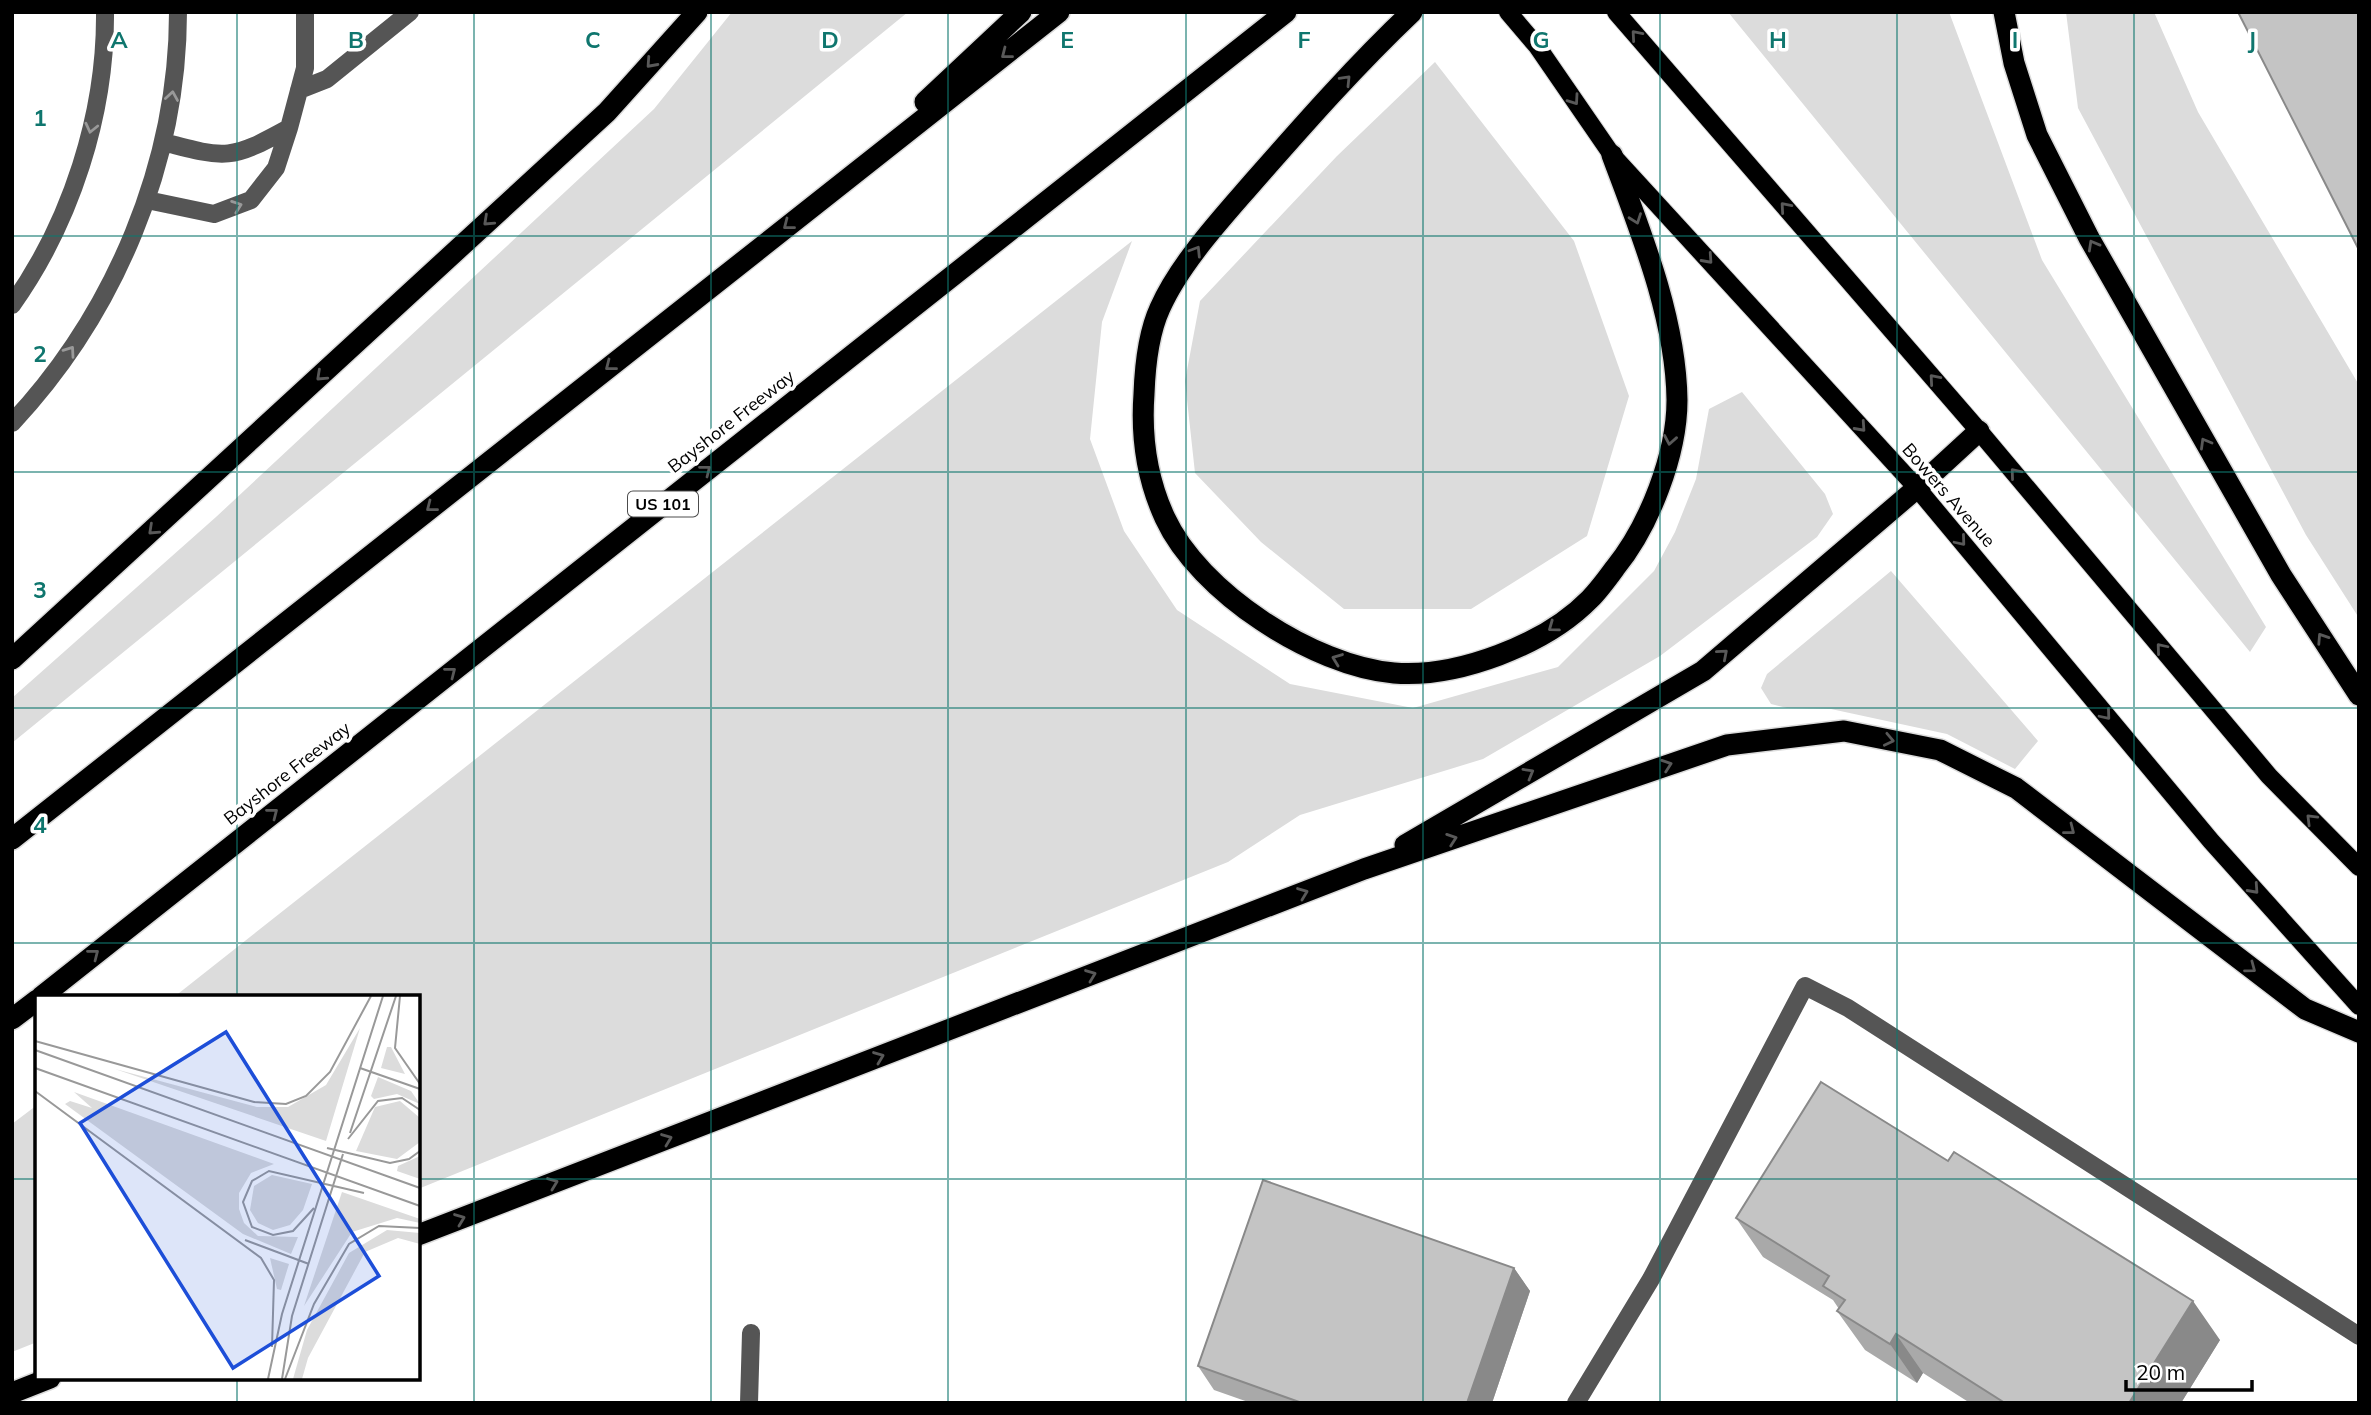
<svg xmlns="http://www.w3.org/2000/svg" width="2371" height="1415" viewBox="0 0 2371 1415" font-family="Mulish,sans-serif">
<style>
.green{fill:#dcdcdc}
.lines{fill:none;stroke-linecap:round;stroke-linejoin:round}
.major-casing{stroke:#dbdbdb;stroke-width:20}
.highway-casing{stroke:#dbdbdb;stroke-width:24}
.minor{stroke:#555;stroke-width:18}
.major{stroke:#000;stroke-width:18}
.highway{stroke:#000;stroke-width:21}
.wall{fill:#a9a9a9}
.shaded-wall{fill:#898989}
.building{fill:#c4c4c4;stroke:#898989;stroke-width:2}
.oneway{stroke:#595959}
.oneway2{stroke:#999}
.grid{fill:none;stroke:#0f766e;stroke-width:2;stroke-opacity:0.55}
.labels{text-anchor:middle;dominant-baseline:central;stroke-width:7;stroke-linejoin:round;paint-order:stroke}
.shield{fill:#fff;stroke:#4c4c4c;stroke-width:2}
.shield-label{font-size:16px;font-weight:bold;fill:#000}
.street-label{font-size:18px;fill:#000;stroke:#fff}
.inset-road{fill:none;stroke:#999;stroke-width:2}
.view{fill:#1d4ed8;fill-opacity:0.15;stroke:#1d4ed8;stroke-width:3.5}
.inset-edge{fill:none;stroke:#000;stroke-width:3.5}
.grid-label{font-size:23px;text-anchor:middle;font-weight:bold;fill:#0f766e;stroke:#fff;stroke-width:7;stroke-linejoin:round;paint-order:stroke}
</style>
<rect width="100%" height="100%" fill="#fff"/>
<path class="green" d="M732 12H908L12 743V698L216 517 654 109Z
M1728 12H1949L2042 260 2266 627 2250 652Z
M2066 12H2154L2198 112 2359 385V618L2306 535 2078 108Z
M1435 62 1574 241 1629 396 1587 536 1471 609H1344L1261 542 1195 473 1185 381 1200 301 1337 156Z
M1132 241 1102 322 1090 439 1124 531 1177 610 1290 684 1413 708 1558 667 1654 571 1675 532 1696 479 1709 409 1742 392 1825 494 1833 514 1817 537 1660 656 1483 759 1300 815 1228 862 418 1189V997H174Z
M1891 571 2038 741 2015 769 1947 734 1831 709 1787 708 1771 704 1761 688 1767 674Z
M37 1105V1342L12 1352V1124Z"/>
<g class="lines">
<g class="major-casing">
<path id="major" d="M1508 12 1537 46 1612 155 1917 488 2211 841 2359 1006
M1616 12 1979 431 2269 776 2359 867"/>
</g>
<g class="highway-casing">
<path id="highway" d="M1412 12C1356 65 1305 123 1254 181 1222 218 1180 263 1160 308 1148 334 1145 366 1144 394 1141 435 1147 479 1165 518 1199 592 1313 666 1394 673 1457 678 1545 645 1590 599 1599 590 1607 579 1615 568 1649 526 1677 455 1677 400 1676 318 1640 230 1612 155
M2004 12 2014 63 2037 135 2089 238 2281 575 2359 695
M925 102 1021 12
M12 659 607 112 697 12
M12 839 1059 12
M1405 845 1703 671 1917 488 1979 431
M41 997 1286 12
M12 1019 37 1000
M418 1235 1364 869 1727 745 1844 731 1940 750 2016 788 2305 1009 2359 1032
M12 1393 50 1378"/>
</g>
<path class="minor" d="M299 90 327 79 410 12
M163 142C227 159 231 160 289 128
M147 200 214 214 251 200 276 168 289 128 305 68V12
M12 305C71 222 106 114 105 12
M12 423C115 313 178 163 178 12
M749 1403 751 1333
M1576 1403 1651 1279 1805 986 1848 1008 2359 1336"/>
<use href="#major" class="major"/>
<use href="#highway" class="highway"/>
</g>
<path class="wall" d="M1736 1218 2220 1340 2181 1403H1970L1923 1373 1917 1383 1865 1350 1837 1311 1839 1309 1833 1300 1763 1257Z
M1514 1268 1530 1291 1492 1403H1251L1214 1390 1198 1366Z"/>
<path class="shaded-wall" d="M1514 1268 1530 1291 1492 1403H1467Z
M2193 1301 2220 1340 2181 1403H2129Z
M1896 1334 1923 1373 1917 1383 1890 1344Z"/>
<path class="building" d="M2238 12H2359V250Z
M1821 1082 1948 1161 1954 1152 2193 1301 2129 1403H2005L1896 1334 1890 1344 1837 1311 1845 1300 1823 1286 1829 1276 1736 1218Z
M1263 1180 1514 1268 1467 1403H1302L1198 1366Z"/>
<defs><path id="oneway-chevron" d="M-2-3.5L2.5 0L-2 3.5" fill="none" stroke-width="1.6" stroke-linecap="round" stroke-linejoin="round" transform="scale(1.75)"/></defs>
<g class="oneway">
<use href="#oneway-chevron" transform="translate(1636 35) rotate(-131)"/>
<use href="#oneway-chevron" transform="translate(1006 54) rotate(142)"/>
<use href="#oneway-chevron" transform="translate(651 63) rotate(132)"/>
<use href="#oneway-chevron" transform="translate(1346 80) rotate(-46)"/>
<use href="#oneway-chevron" transform="translate(1574 100) rotate(55)"/>
<use href="#oneway-chevron" transform="translate(1785 207) rotate(-131)"/>
<use href="#oneway-chevron" transform="translate(1636 219) rotate(70)"/>
<use href="#oneway-chevron" transform="translate(488 221) rotate(137)"/>
<use href="#oneway-chevron" transform="translate(788 225) rotate(142)"/>
<use href="#oneway-chevron" transform="translate(2093 245) rotate(-119)"/>
<use href="#oneway-chevron" transform="translate(1196 251) rotate(-58)"/>
<use href="#oneway-chevron" transform="translate(1708 259) rotate(48)"/>
<use href="#oneway-chevron" transform="translate(610 366) rotate(142)"/>
<use href="#oneway-chevron" transform="translate(321 376) rotate(137)"/>
<use href="#oneway-chevron" transform="translate(1934 379) rotate(-131)"/>
<use href="#oneway-chevron" transform="translate(1861 427) rotate(48)"/>
<use href="#oneway-chevron" transform="translate(1670 440) rotate(100)"/>
<use href="#oneway-chevron" transform="translate(2205 443) rotate(-120)"/>
<use href="#oneway-chevron" transform="translate(706 470) rotate(-38)"/>
<use href="#oneway-chevron" transform="translate(2015 473) rotate(-130)"/>
<use href="#oneway-chevron" transform="translate(431 507) rotate(142)"/>
<use href="#oneway-chevron" transform="translate(153 530) rotate(137)"/>
<use href="#oneway-chevron" transform="translate(1961 541) rotate(50)"/>
<use href="#oneway-chevron" transform="translate(1553 627) rotate(144)"/>
<use href="#oneway-chevron" transform="translate(2322 638) rotate(-123)"/>
<use href="#oneway-chevron" transform="translate(2161 648) rotate(-130)"/>
<use href="#oneway-chevron" transform="translate(1723 654) rotate(-41)"/>
<use href="#oneway-chevron" transform="translate(1337 659) rotate(-159)"/>
<use href="#oneway-chevron" transform="translate(451 672) rotate(-38)"/>
<use href="#oneway-chevron" transform="translate(2106 715) rotate(50)"/>
<use href="#oneway-chevron" transform="translate(1889 740) rotate(12)"/>
<use href="#oneway-chevron" transform="translate(1667 765) rotate(-19)"/>
<use href="#oneway-chevron" transform="translate(1529 773) rotate(-30)"/>
<use href="#oneway-chevron" transform="translate(273 813) rotate(-38)"/>
<use href="#oneway-chevron" transform="translate(2311 819) rotate(-135)"/>
<use href="#oneway-chevron" transform="translate(2070 830) rotate(38)"/>
<use href="#oneway-chevron" transform="translate(1452 839) rotate(-19)"/>
<use href="#oneway-chevron" transform="translate(2254 889) rotate(48)"/>
<use href="#oneway-chevron" transform="translate(1303 893) rotate(-21)"/>
<use href="#oneway-chevron" transform="translate(94 954) rotate(-38)"/>
<use href="#oneway-chevron" transform="translate(2251 968) rotate(37)"/>
<use href="#oneway-chevron" transform="translate(1091 975) rotate(-21)"/>
<use href="#oneway-chevron" transform="translate(879 1057) rotate(-21)"/>
<use href="#oneway-chevron" transform="translate(667 1139) rotate(-21)"/>
<use href="#oneway-chevron" transform="translate(553 1183) rotate(-21)"/>
<use href="#oneway-chevron" transform="translate(460 1219) rotate(-21)"/>
</g>
<g class="oneway2">
<use href="#oneway-chevron" transform="translate(172 96) rotate(-81)"/>
<use href="#oneway-chevron" transform="translate(91 128) rotate(103)"/>
<use href="#oneway-chevron" transform="translate(237 206) rotate(-20)"/>
<use href="#oneway-chevron" transform="translate(70 351) rotate(-55)"/>
</g>
<path class="grid" d="M237 12V997M474 12V1403M711 12V1403M948 12V1403M1186 12V1403M1423 12V1403M1660 12V1403M1897 12V1403M2134 12V1403M12 236H2359M12 472H2359M12 708H2359M12 943H2359M12 1179H37M418 1179H2359M237 1378V1403"/>
<g class="labels">
<rect class="shield" x="628" y="491.5" width="70" height="25" rx="5"/>
<g class="shield-label">
<text x="663" y="504">US 101</text>
</g>
<g class="street-label">
<text transform="translate(731 421) rotate(-38)">Bayshore Freeway</text>
<text transform="translate(1949 495) rotate(49)">Bowers Avenue</text>
<text transform="translate(287 773) rotate(-38)">Bayshore Freeway</text>
</g>
</g>
<g transform="translate(35 995)">
<rect width="385" height="385" fill="#fff"/>
<path d="M325 33 291 146 80 74 222 112H253L291 90ZM352 52H356L370 79 346 73ZM343 82 376 96 385 109 362 99 339 104 336 101ZM39 97 239 169 216 178 204 198V214L209 228 223 241 263 242 256 259 208 239 30 109 35 106 57 113ZM365 106 385 123V147L362 164 321 156 340 112ZM385 161V184L362 176 363 171ZM237 180 277 189 268 215 255 230 238 235 223 228 215 215 219 191ZM307 197 385 224V228L362 223 317 237 269 311ZM352 235 385 238V249L363 243 330 257 273 363 267 384H258L272 335 314 258ZM235 263 254 269 246 295 242 294Z" fill="#dcdcdc"/>
<path class="inset-road" d="M365 1 360 53 385 89M0 46 219 107 251 109 271 101 295 77 336 1M0 55 385 193M0 73 385 211M325 73 385 94M0 96 226 263 239 285 237 352M315 138 361 1M313 144 343 106 367 103 385 115M292 153 355 168 374 164 385 156M279 213 258 236 238 240 217 232 208 207 217 186 234 176 329 198M210 245 274 269M233 384 247 319 348 1M247 384 257 321 308 159M250 384 279 309 314 249 344 231 385 233"/>
<path class="view" d="M191 37 344 281 198 373 45 128Z"/>
<rect width="385" height="385" class="inset-edge"/>
</g>
<g class="grid-label">
<text x="119" y="48">A</text>
<text x="356" y="48">B</text>
<text x="593" y="48">C</text>
<text x="830" y="48">D</text>
<text x="1067" y="48">E</text>
<text x="1304" y="48">F</text>
<text x="1541" y="48">G</text>
<text x="1778" y="48">H</text>
<text x="2015" y="48">I</text>
<text x="2252" y="48">J</text>
<text x="40" y="126">1</text>
<text x="40" y="362">2</text>
<text x="40" y="598">3</text>
<text x="40" y="833">4</text>
</g>
<rect width="2371" height="1415" fill="none" stroke="#000000" stroke-width="28"/>
<path d="M2126 1380v10h126v-10" fill="none" stroke="#000000" stroke-width="3.5"/>
<text x="2136" y="1380" font-size="21" fill="#000000" stroke="#ffffff" stroke-width="5" paint-order="stroke">20 m</text>
</svg>
